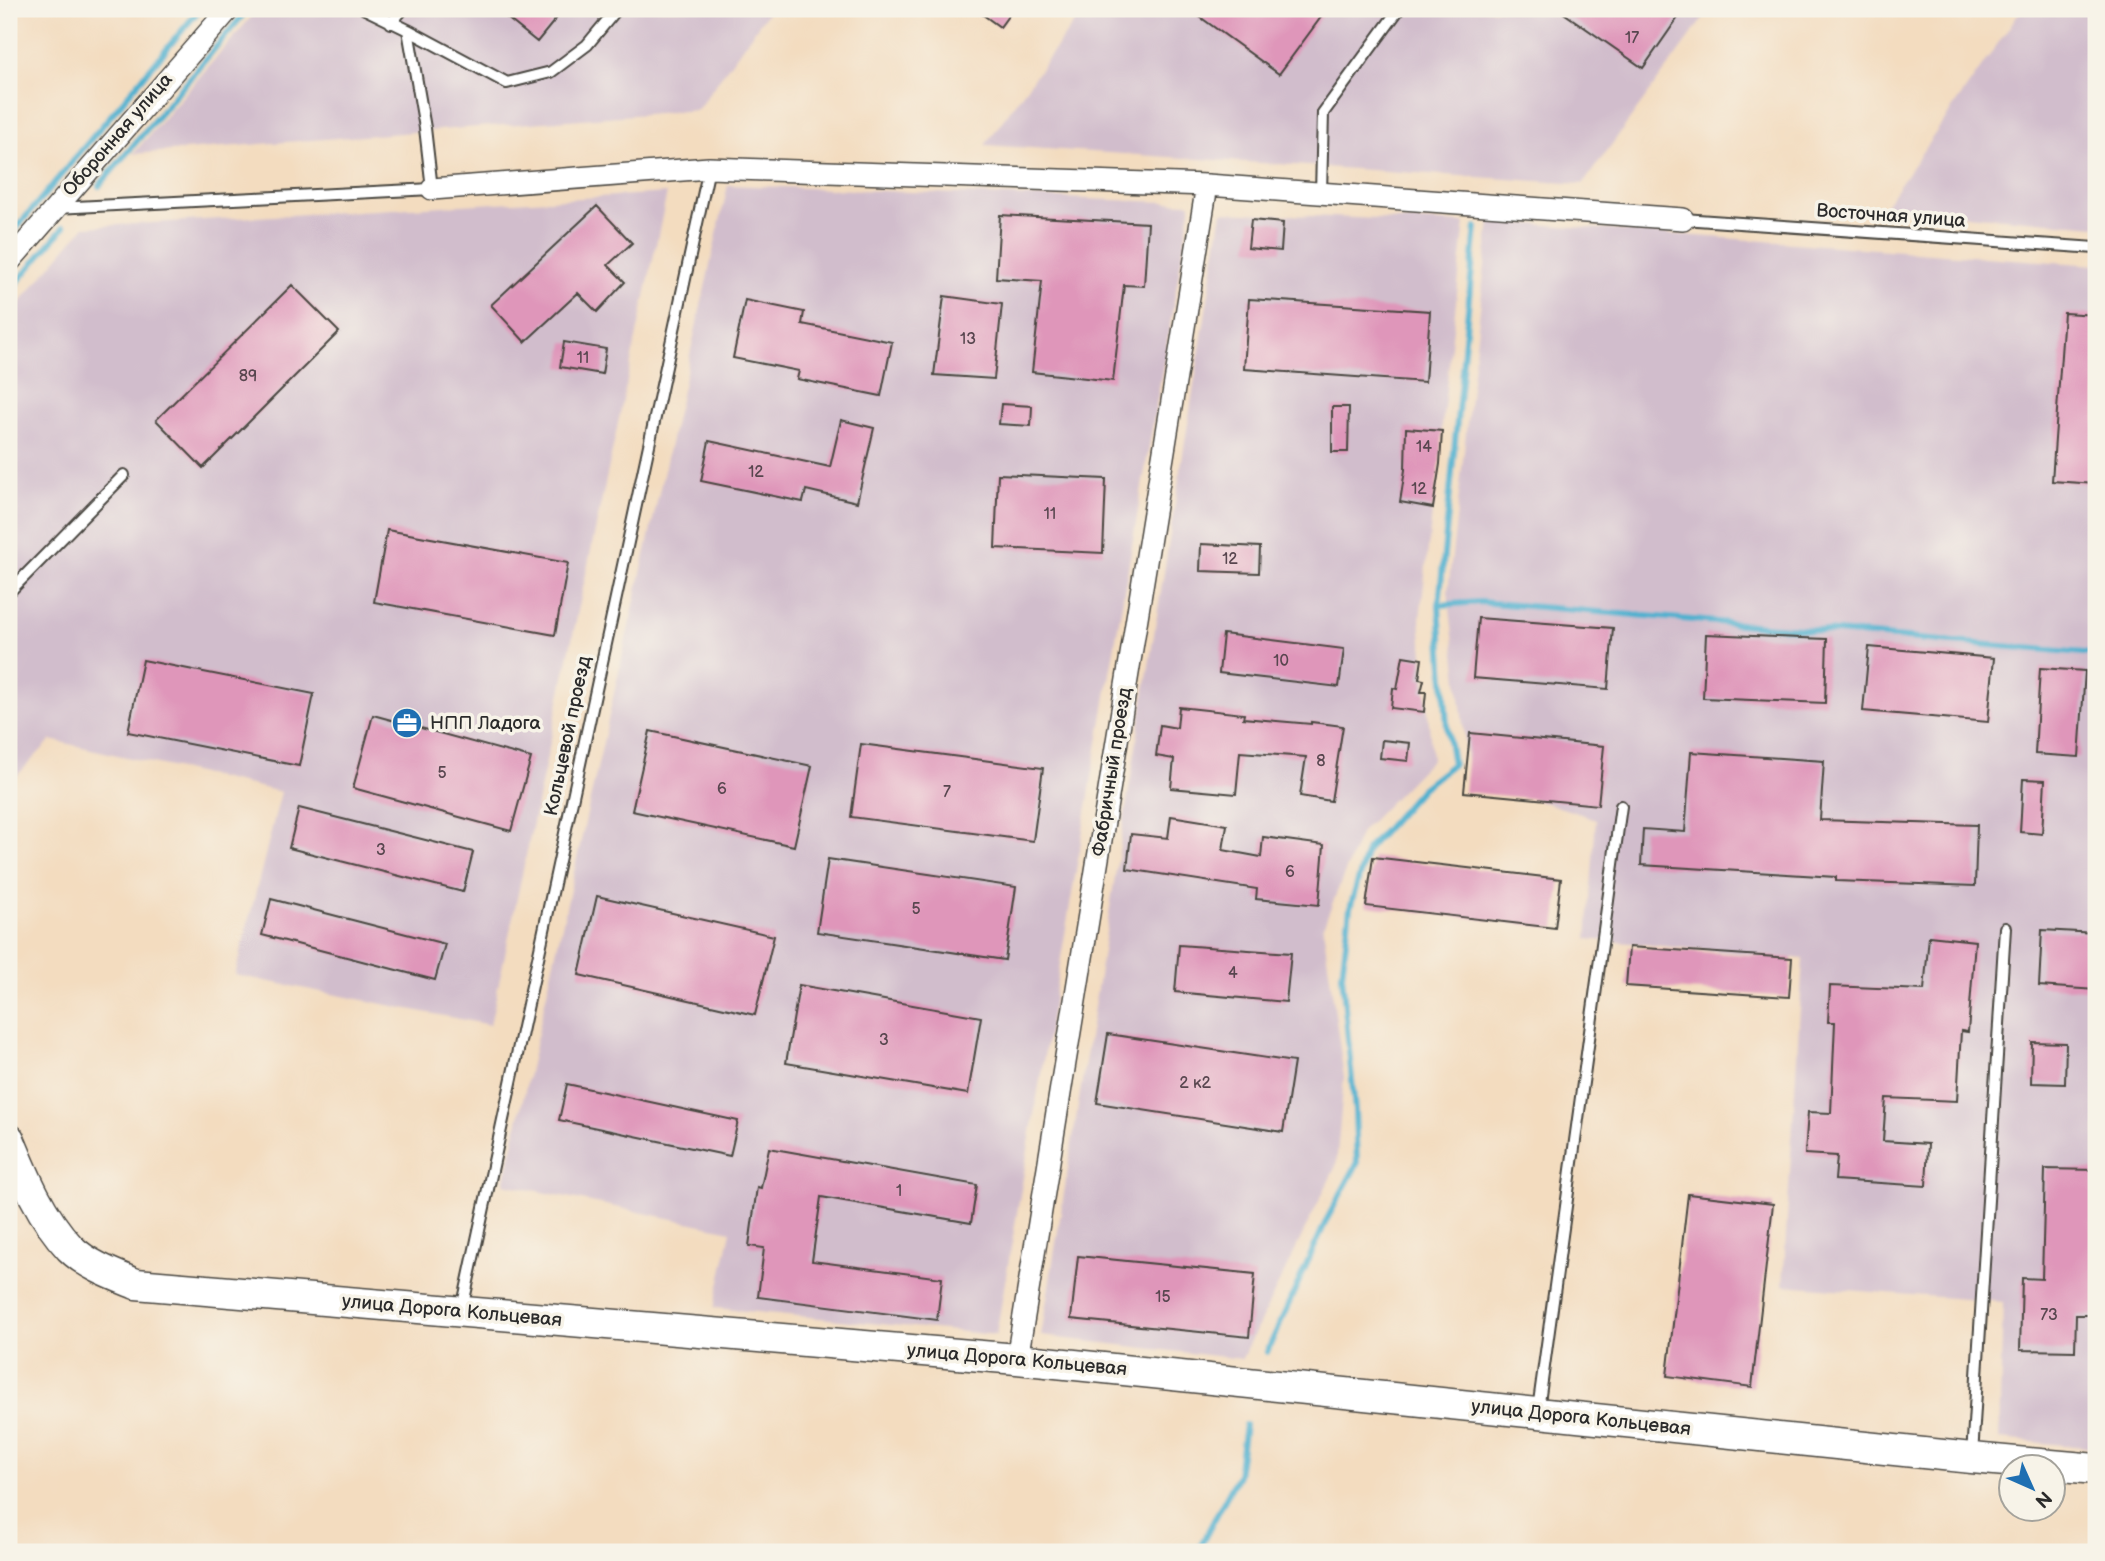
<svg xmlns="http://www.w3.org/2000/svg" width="2105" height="1561" viewBox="0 0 2105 1561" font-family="'Balsamiq Sans',sans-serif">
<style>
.industrial{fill:#d1bdcc}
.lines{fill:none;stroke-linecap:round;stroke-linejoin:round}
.stream{stroke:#50b0cf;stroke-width:6}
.building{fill:#df96ba}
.lane-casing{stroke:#494641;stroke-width:14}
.street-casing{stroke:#494641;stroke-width:24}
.secondary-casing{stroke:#494641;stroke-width:33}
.lane{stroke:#fff;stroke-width:10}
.street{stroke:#fff;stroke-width:21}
.secondary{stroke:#fff;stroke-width:30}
.labels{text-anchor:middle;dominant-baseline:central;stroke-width:7;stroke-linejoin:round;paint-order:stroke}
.number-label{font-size:16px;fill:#58464f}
.street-label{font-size:19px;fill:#2b2b2b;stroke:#f7f3e8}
.poi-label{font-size:19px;fill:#2b2b2b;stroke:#f7f3e8;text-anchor:start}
</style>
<rect width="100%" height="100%" fill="#f7f3e8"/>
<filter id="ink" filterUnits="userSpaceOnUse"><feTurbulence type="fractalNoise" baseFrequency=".0143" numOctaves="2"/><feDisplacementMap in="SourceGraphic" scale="14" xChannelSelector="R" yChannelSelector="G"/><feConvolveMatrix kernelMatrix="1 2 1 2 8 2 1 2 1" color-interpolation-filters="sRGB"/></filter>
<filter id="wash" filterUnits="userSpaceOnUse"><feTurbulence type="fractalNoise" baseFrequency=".00686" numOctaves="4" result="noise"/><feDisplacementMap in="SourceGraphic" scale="28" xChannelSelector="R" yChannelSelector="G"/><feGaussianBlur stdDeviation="1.57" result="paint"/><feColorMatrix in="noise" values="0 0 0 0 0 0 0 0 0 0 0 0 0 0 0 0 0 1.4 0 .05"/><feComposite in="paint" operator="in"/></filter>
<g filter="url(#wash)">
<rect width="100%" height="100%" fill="#f3dcbf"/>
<path class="industrial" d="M258 9H770L697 110 133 154Z
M1084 9H1710L1583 184 985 145Z
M2022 9H2096V226L1883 208Z
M728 185 1191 203 996 1335 714 1308 731 1231 504 1184Z
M667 193 490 1025 235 975 281 792 51 740 9 784V315L84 227Z
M1222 212 1465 223 1420 619 1432 759 1361 832 1323 927 1344 1077 1336 1166 1242 1359 1041 1336Z
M1490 221 2096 265V1448L1999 1439 2003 1302 1783 1285 1803 959 1587 939 1596 819 1469 778 1448 591Z"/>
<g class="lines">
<path class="stream" d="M99 186 248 9
M1476 227 1439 605 1480 602 2096 654
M9 237 200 9
M9 292 64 227
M1267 1352 1327 1219 1357 1164 1355 1111 1342 975 1350 908 1367 850 1422 788 1453 764 1447 727 1439 605
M1197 1552 1238 1475 1245 1425"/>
</g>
<g id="blocks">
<path class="building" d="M496 9H564L537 42Z
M975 9H1013L1000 27Z
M1189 9H1327L1279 74Z
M1558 9H1684L1643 68Z
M597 206 632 243 608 265 625 282 597 312 578 293 525 342 491 305Z
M1000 215 1148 223 1144 286 1124 285 1113 381 1032 372 1042 281 996 278Z
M1251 220 1283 223 1281 251 1248 248Z
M292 285 339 332 203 468 156 420Z
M944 296 1002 304 994 379 934 375Z
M1249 299 1430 311 1425 382 1244 369Z
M745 300 804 312 802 324 892 342 881 396 797 379 799 371 733 358Z
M2064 313 2096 315V484L2052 481Z
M564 342 606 349 602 374 560 367Z
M1001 404 1032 406 1031 426 999 424Z
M1332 407H1349L1348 452H1332Z
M841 420 874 428 857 502 806 490 803 502 701 481 709 441 830 467Z
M1406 428 1442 431 1440 464 1433 508 1400 502 1405 470Z
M998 474 1106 479 1103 553 995 548Z
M387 530 568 563 555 635 374 602Z
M1201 544 1260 547 1259 573 1200 571Z
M1478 618 1613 628 1608 689 1473 678Z
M1223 634 1344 649 1339 687 1219 673Z
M1706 634 1827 639 1825 703 1703 698Z
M1869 647 1994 658 1988 722 1863 711Z
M1403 656 1422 659 1419 679 1424 680 1421 692H1426L1424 712 1391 708 1393 688 1397 689Z
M143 660 314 694 299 766 128 732Z
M2040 668 2085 671 2079 757 2035 754Z
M1179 707 1244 714 1243 718 1311 724V722L1343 726 1331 801 1300 796 1306 757 1240 752 1236 794 1171 788 1174 759 1156 756 1160 725 1177 728Z
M373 715 531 758 511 831 353 788Z
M650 731 812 766 794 846 632 811Z
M1470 733 1604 746 1598 805 1464 792Z
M1382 740 1410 743 1408 761 1380 758Z
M861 744 1043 768 1033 841 851 817Z
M1691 752 1824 761 1820 820 1977 825 1975 886 1836 881V877L1641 865 1643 829 1685 832Z
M2023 779 2045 780 2042 834 2020 832Z
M299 808 473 852 463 892 289 848Z
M1171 816 1227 825 1223 850 1261 857 1263 837 1324 845 1319 905 1256 899 1257 889 1127 869 1131 834 1168 838Z
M1373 857 1561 879 1555 928 1366 906Z
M828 859 1016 887 1005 960 817 932Z
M597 896 774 936 755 1015 579 975Z
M271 899 445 944 435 980 262 935Z
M2042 930 2096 933V990L2039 986Z
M1929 936 1975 941 1968 1032 1961 1031 1957 1101 1886 1098 1883 1141 1928 1144 1926 1186 1835 1180 1837 1156 1805 1154 1808 1112 1831 1113 1835 1022H1828L1830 986 1924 990Z
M1179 945 1291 953 1286 1002 1175 992Z
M1629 947 1792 958 1789 997 1626 986Z
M799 985 981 1017 968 1094 786 1063Z
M1108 1034 1294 1062 1283 1132 1097 1103Z
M2032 1042 2066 1043 2065 1084 2031 1083Z
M567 1084 738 1121 730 1156 559 1120Z
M769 1148 977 1185 971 1223 821 1197 812 1261 942 1278 937 1320 758 1297 764 1248 749 1246 757 1187 761 1188Z
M2045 1169 2096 1170V1315H2076L2075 1351 2020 1350 2022 1278 2042 1279Z
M1688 1194 1773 1204 1752 1387 1667 1376Z
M1078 1256 1255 1274 1249 1337 1071 1319Z"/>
</g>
</g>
<g filter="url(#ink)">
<use href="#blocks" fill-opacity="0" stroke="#494641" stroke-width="2"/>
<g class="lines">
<g class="lane-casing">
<path id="lane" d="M391 23 403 9
M408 30 507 83 551 72 587 45 617 9
M1321 193 1323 113 1399 9
M56 208 432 189 425 128 408 30 365 9
M1683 219 2096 248
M9 592 124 475
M462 1309 709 168
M1538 1410 1621 806
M1972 1456 2005 928"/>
</g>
<g class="street-casing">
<path id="street" d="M432 189 709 168 1207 185 1683 219
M9 262 229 9
M1017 1359 1207 185"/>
</g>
<g class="secondary-casing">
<path id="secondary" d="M9 1139C25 1178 41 1217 70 1248 87 1265 114 1275 136 1284L1017 1359 1972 1458 2096 1469"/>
</g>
<use href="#lane" class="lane"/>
<use href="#street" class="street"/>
<use href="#secondary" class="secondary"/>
</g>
</g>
<defs>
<g id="office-disc" transform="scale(1.575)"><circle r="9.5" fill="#1f6fb2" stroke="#f7f3e8"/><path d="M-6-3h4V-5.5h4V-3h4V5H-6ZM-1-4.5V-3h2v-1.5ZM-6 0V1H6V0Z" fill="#fff"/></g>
</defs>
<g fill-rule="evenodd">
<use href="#office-disc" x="407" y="723"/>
</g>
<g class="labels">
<g class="number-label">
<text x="1632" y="38">17</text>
<text x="968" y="339">13</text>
<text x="583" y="358">11</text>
<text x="248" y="376">89</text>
<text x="1424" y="447">14</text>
<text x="756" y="472">12</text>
<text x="1419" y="489">12</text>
<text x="1050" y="514">11</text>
<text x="1230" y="559">12</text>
<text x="1281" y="661">10</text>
<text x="1321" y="761">8</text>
<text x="442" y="773">5</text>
<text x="722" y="789">6</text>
<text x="947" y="792">7</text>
<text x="381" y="850">3</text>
<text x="1290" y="872">6</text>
<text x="916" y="909">5</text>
<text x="1233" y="973">4</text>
<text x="884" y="1040">3</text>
<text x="1195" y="1083">2 к2</text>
<text x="899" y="1191">1</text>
<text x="1163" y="1297">15</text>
<text x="2049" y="1315">73</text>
</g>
<g class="street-label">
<text transform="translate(118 135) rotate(-49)">Оборонная улица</text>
<text transform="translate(1891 216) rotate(4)">Восточная улица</text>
<text transform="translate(568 736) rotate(-78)">Кольцевой проезд</text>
<text transform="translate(1112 772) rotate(-81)">Фабричный проезд</text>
<text transform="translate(452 1311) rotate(5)">улица Дорога Кольцевая</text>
<text transform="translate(1017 1360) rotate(5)">улица Дорога Кольцевая</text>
<text transform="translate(1581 1418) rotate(6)">улица Дорога Кольцевая</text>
</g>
<g class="poi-label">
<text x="430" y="723">НПП Ладога</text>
</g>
</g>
<rect width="2105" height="1561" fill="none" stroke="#f7f3e8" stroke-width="35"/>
<g transform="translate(2032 1488) rotate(135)"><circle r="33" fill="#f7f3e8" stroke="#a5a39c" stroke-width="2"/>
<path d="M0-5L12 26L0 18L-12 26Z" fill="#1f6fb2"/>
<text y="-10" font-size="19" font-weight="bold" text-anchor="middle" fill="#2b2b2b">N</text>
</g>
</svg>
